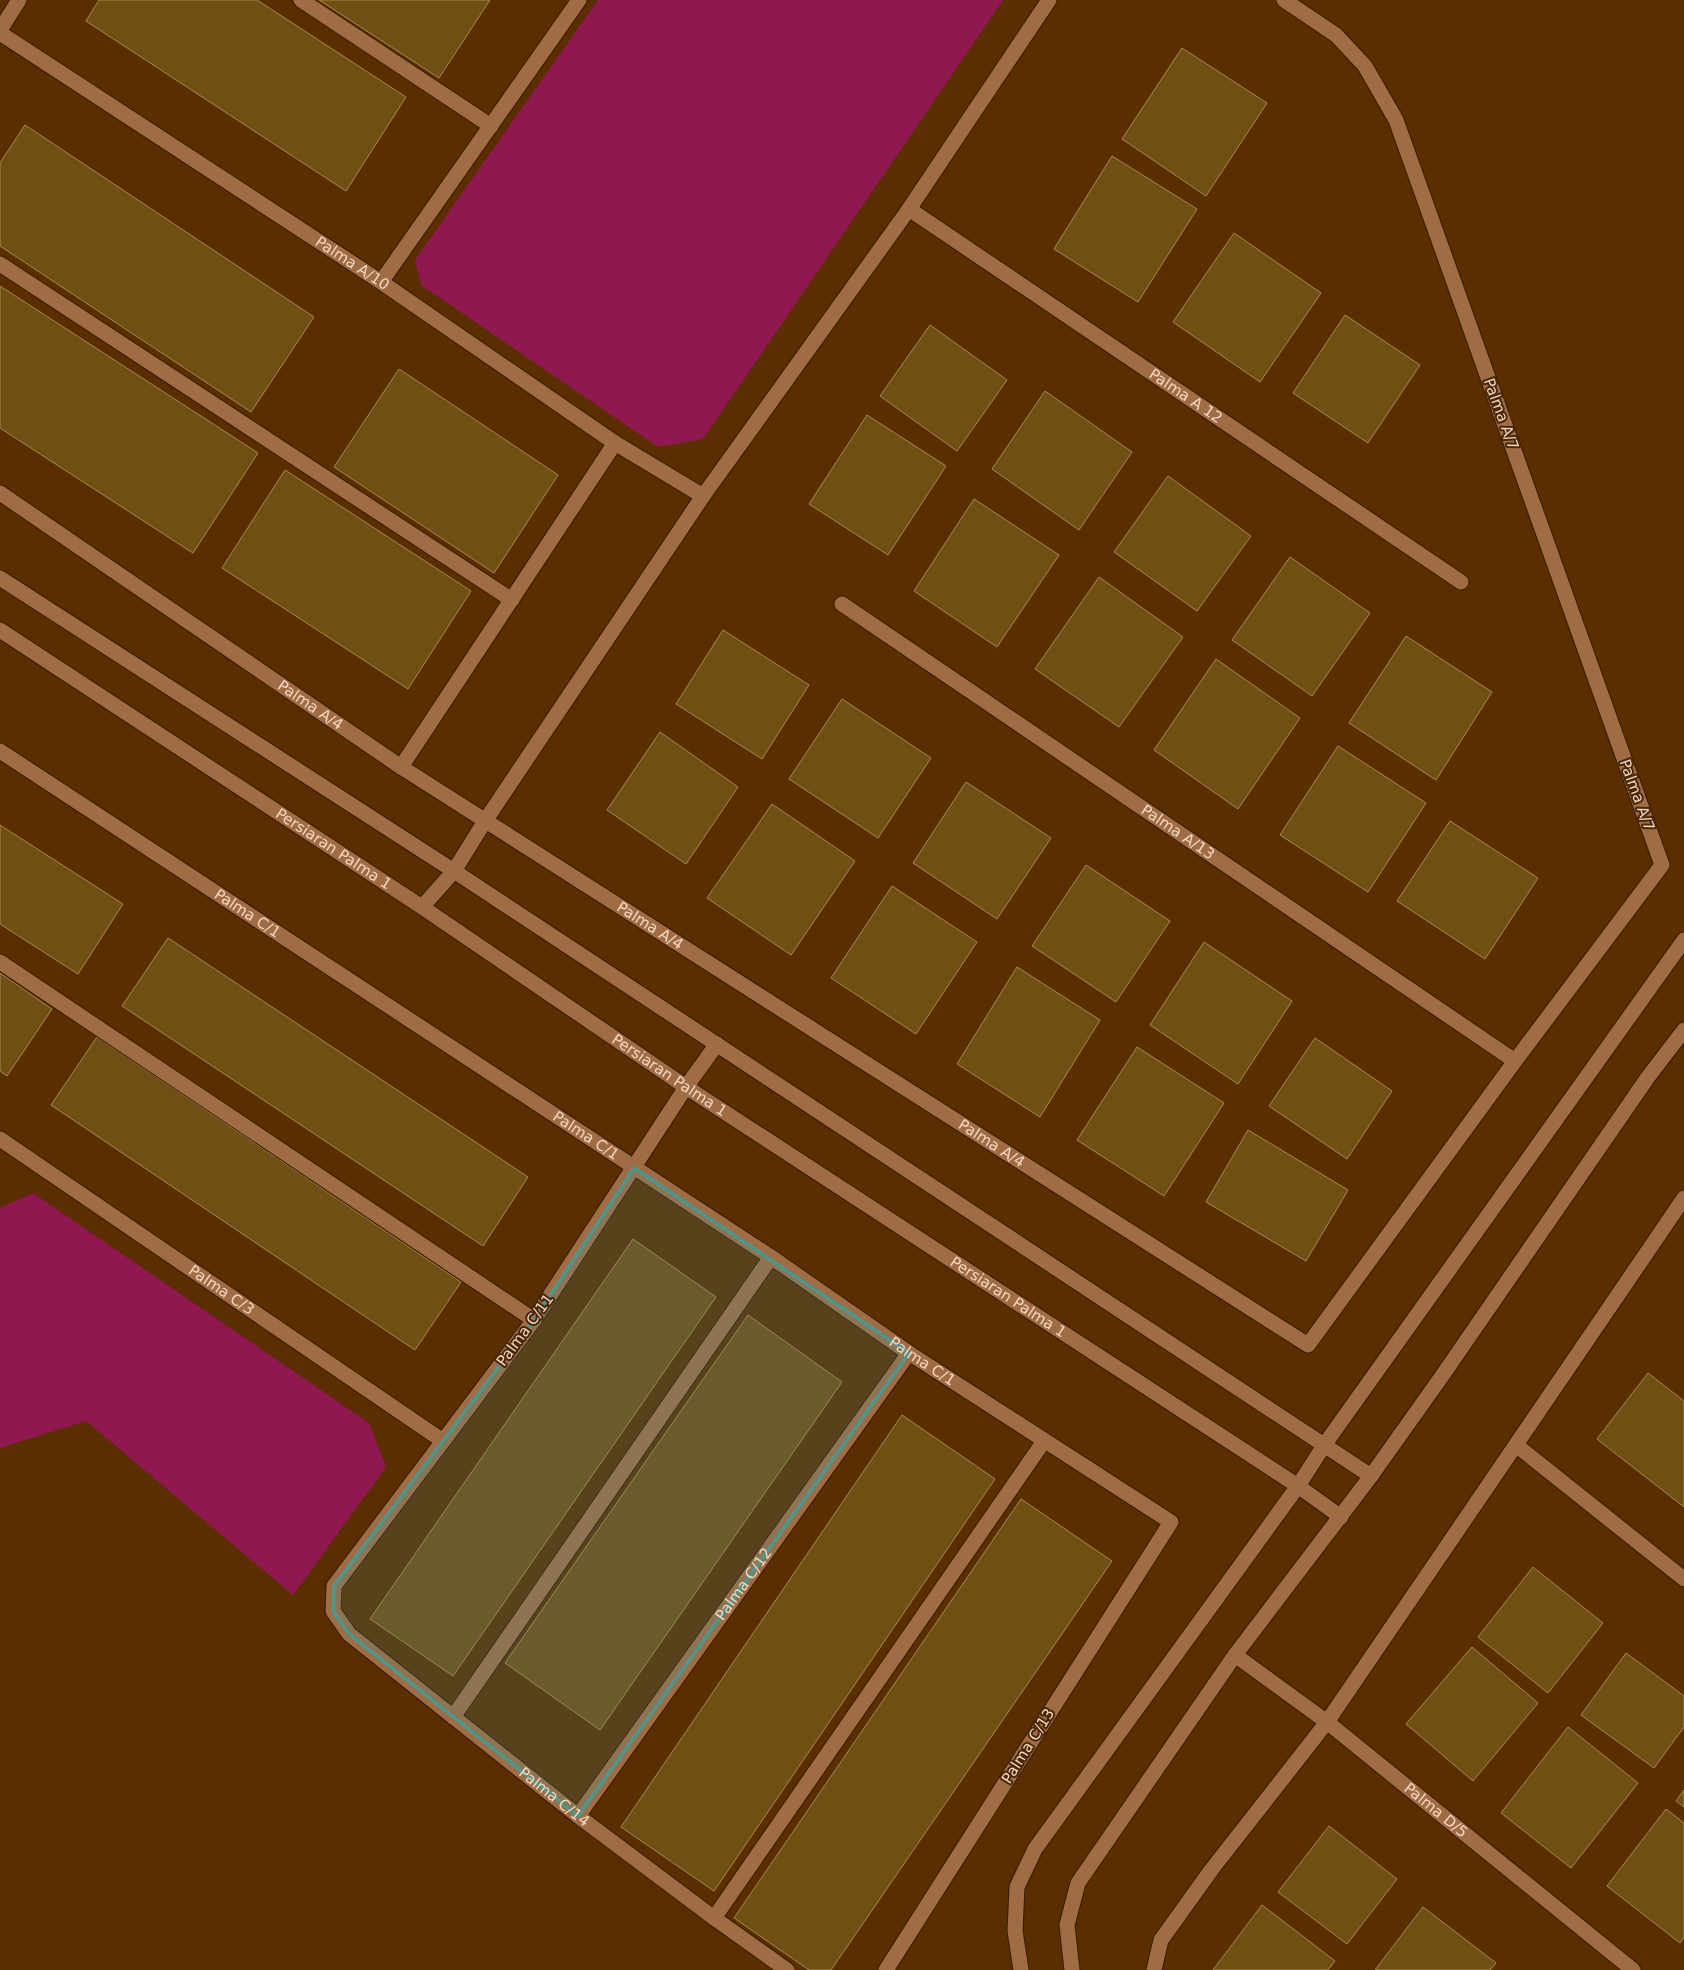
<svg xmlns="http://www.w3.org/2000/svg" width="1684" height="1970" viewBox="0 0 1684 1970" font-family="'DejaVu Sans',sans-serif">
<style>
.green{fill:#901850}
.building{fill:#6f4f13;stroke:#ab8951}
.lines{fill:none;stroke-linecap:round;stroke-linejoin:round}
.lane-casing{stroke:#341b06;stroke-width:17}
.street-casing{stroke:#341b06;stroke-width:17}
.secondary-casing{stroke:#341b06;stroke-width:17}
.lane{stroke:#9f6c44;stroke-width:15}
.street{stroke:#9f6c44;stroke-width:15}
.secondary{stroke:#9f6c44;stroke-width:15}
.marked{fill:#549387;fill-opacity:0.2;stroke:#549387;stroke-width:4;stroke-linejoin:round}
.labels{text-anchor:middle;dominant-baseline:central;stroke-width:4;stroke-linejoin:round;paint-order:stroke}
.street-label{font-size:15px;fill:#f4d7c2;stroke:#4a2706}
</style>
<rect width="100%" height="100%" fill="#5b2e00"/>
<path class="green" d="M598 0H1003L703 439 658 447 421 285 415 260Z
M33 1193 369 1423 386 1467 293 1595 86 1421 0 1448V1208Z"/>
<path class="building" d="M99 0H257L406 97 346 191 86 21Z
M319 0H490L439 78Z
M1182 48 1267 103 1206 196 1122 139Z
M25 125 314 317 251 412 0 246V163Z
M1112 156 1197 209 1138 302 1054 249Z
M1234 233 1321 293 1260 382 1173 322Z
M0 286 258 453 193 553 0 428Z
M1345 315 1420 365 1368 443 1293 393Z
M930 325 1007 380 957 451 880 396Z
M399 369 558 475 494 573 334 467Z
M1045 391 1132 452 1079 530 992 469Z
M867 415 946 466 888 555 809 504Z
M285 470 471 591 408 689 222 568Z
M1168 476 1251 536 1197 611 1114 552Z
M974 499 1059 555 997 647 914 591Z
M1290 557 1370 613 1312 696 1232 640Z
M1099 577 1183 637 1119 727 1035 669Z
M723 630 809 685 762 759 676 704Z
M1406 636 1492 692 1436 780 1349 723Z
M1216 659 1300 718 1238 809 1154 750Z
M842 699 931 758 878 838 789 779Z
M660 732 738 787 686 864 607 810Z
M1338 746 1426 803 1368 892 1280 835Z
M966 782 1051 838 997 919 913 863Z
M772 804 855 861 791 955 707 898Z
M1450 821 1538 878 1485 959 1397 901Z
M0 825 123 904 78 974 0 924Z
M1086 865 1170 921 1116 1002 1032 946Z
M892 886 977 942 916 1034 831 978Z
M168 938 528 1177 483 1246 122 1006Z
M1204 942 1292 1001 1238 1084 1150 1025Z
M1017 967 1100 1020 1040 1117 957 1064Z
M0 973 52 1009 7 1076 0 1071Z
M97 1037 461 1282 415 1350 51 1105Z
M1315 1038 1392 1091 1347 1159 1269 1106Z
M1137 1047 1224 1103 1164 1196 1077 1140Z
M1248 1130 1348 1190 1306 1261 1206 1202Z
M633 1239 716 1297 453 1676 370 1619Z
M748 1315 842 1382 600 1730 505 1663Z
M1648 1373 1684 1401V1507L1597 1439Z
M902 1415 995 1479 714 1891 621 1827Z
M1021 1499 1112 1561 831 1970H809L734 1918Z
M1533 1567 1603 1623 1548 1693 1478 1637Z
M1472 1647 1538 1703 1473 1781 1406 1724Z
M1626 1653 1684 1696V1727L1654 1768 1581 1715Z
M1568 1727 1638 1783 1571 1868 1501 1813Z
M1684 1790V1807L1676 1801Z
M1666 1809 1684 1823V1937L1680 1943 1607 1886Z
M1329 1826 1397 1879 1347 1944 1278 1892Z
M1262 1905 1335 1961 1328 1970H1213Z
M1423 1907 1496 1963 1490 1970H1375Z"/>
<g class="lines">
<g class="lane-casing">
<path id="lane" d="M301 0 491 126
M0 264 512 600
M401 767 615 443
M0 962 534 1320
M453 1717 771 1257
M714 1918 1044 1441"/>
</g>
<g class="street-casing">
<g id="street">
<path d="M0 30 19 0"/>
<path id="s1" d="M0 33 381 282 615 443 703 496"/>
<path id="s2" d="M909 209 1461 582"/>
<path d="M381 282 579 0"/>
<path id="s3" d="M0 493 401 767 1308 1345 1515 1061 1662 865 1396 120 1365 66 1336 35 1284 0"/>
<path id="s4" d="M842 604 1515 1061"/>
<path id="s5" d="M0 751 771 1257 909 1353 1171 1522 886 1970"/>
<path d="M422 907 454 871 485 821 703 496 909 209 1049 0"/>
<path id="s6" d="M717 1044 686 1087 534 1320 334 1586 333 1611 349 1634 578 1816 714 1918 787 1970"/>
<path id="s7" d="M0 1139 443 1441"/>
<path d="M1325 1444 1684 940"/>
<path d="M1516 1445 1684 1579"/>
<path d="M1371 1476 1442 1376 1648 1077 1684 1030"/>
<path id="s8" d="M1235 1655 1327 1722 1633 1970"/>
<path id="s9" d="M578 1816 909 1353"/>
<path d="M1154 1970 1161 1940 1212 1869 1327 1722 1684 1198"/>
</g>
</g>
<g class="secondary-casing">
<g id="secondary">
<path d="M0 578 454 871 1371 1476 1235 1655 1078 1883 1067 1925 1072 1970"/>
<path id="s10" d="M0 630 422 907 686 1087 1298 1486 1341 1517"/>
<path d="M1021 1970 1015 1931 1017 1887 1035 1849 1298 1486 1325 1444"/>
</g>
</g>
<use href="#lane" class="lane"/>
<use href="#street" class="street"/>
<use href="#secondary" class="secondary"/>
</g>
<path class="marked" d="M634 1168 909 1353 578 1816 349 1634 333 1611 334 1586 534 1320Z"/>
<g class="labels">
<g class="street-label">
<text stroke="none"><textPath href="#s1" startOffset="421">Palma A/10</textPath></text>
<text stroke="none"><textPath href="#s2" startOffset="334">Palma A 12</textPath></text>
<text transform="translate(1501 414) rotate(70)">Palma A/7</text>
<text stroke="none"><textPath href="#s3" startOffset="376">Palma A/4</textPath></text>
<text transform="translate(1637 795) rotate(70)">Palma A/7</text>
<text stroke="none"><textPath href="#s4" startOffset="406">Palma A/13</textPath></text>
<text stroke="none"><textPath href="#s10" startOffset="399">Persiaran Palma 1</textPath></text>
<text stroke="none"><textPath href="#s5" startOffset="296">Palma C/1</textPath></text>
<text stroke="none"><textPath href="#s3" startOffset="781">Palma A/4</textPath></text>
<text stroke="none"><textPath href="#s10" startOffset="804">Persiaran Palma 1</textPath></text>
<text stroke="none"><textPath href="#s5" startOffset="701">Palma C/1</textPath></text>
<text stroke="none"><textPath href="#s3" startOffset="1186">Palma A/4</textPath></text>
<text stroke="none"><textPath href="#s7" startOffset="268">Palma C/3</textPath></text>
<text stroke="none"><textPath href="#s10" startOffset="1209">Persiaran Palma 1</textPath></text>
<text transform="translate(525 1330) rotate(-54)">Palma C/11</text>
<text stroke="none"><textPath href="#s5" startOffset="1106">Palma C/1</textPath></text>
<text stroke="none"><textPath href="#s9" startOffset="285">Palma C/12</textPath></text>
<text transform="translate(1028 1746) rotate(-58)">Palma C/13</text>
<text stroke="none"><textPath href="#s6" startOffset="979">Palma C/14</textPath></text>
<text stroke="none"><textPath href="#s8" startOffset="254">Palma D/5</textPath></text>
</g>
</g>
</svg>
